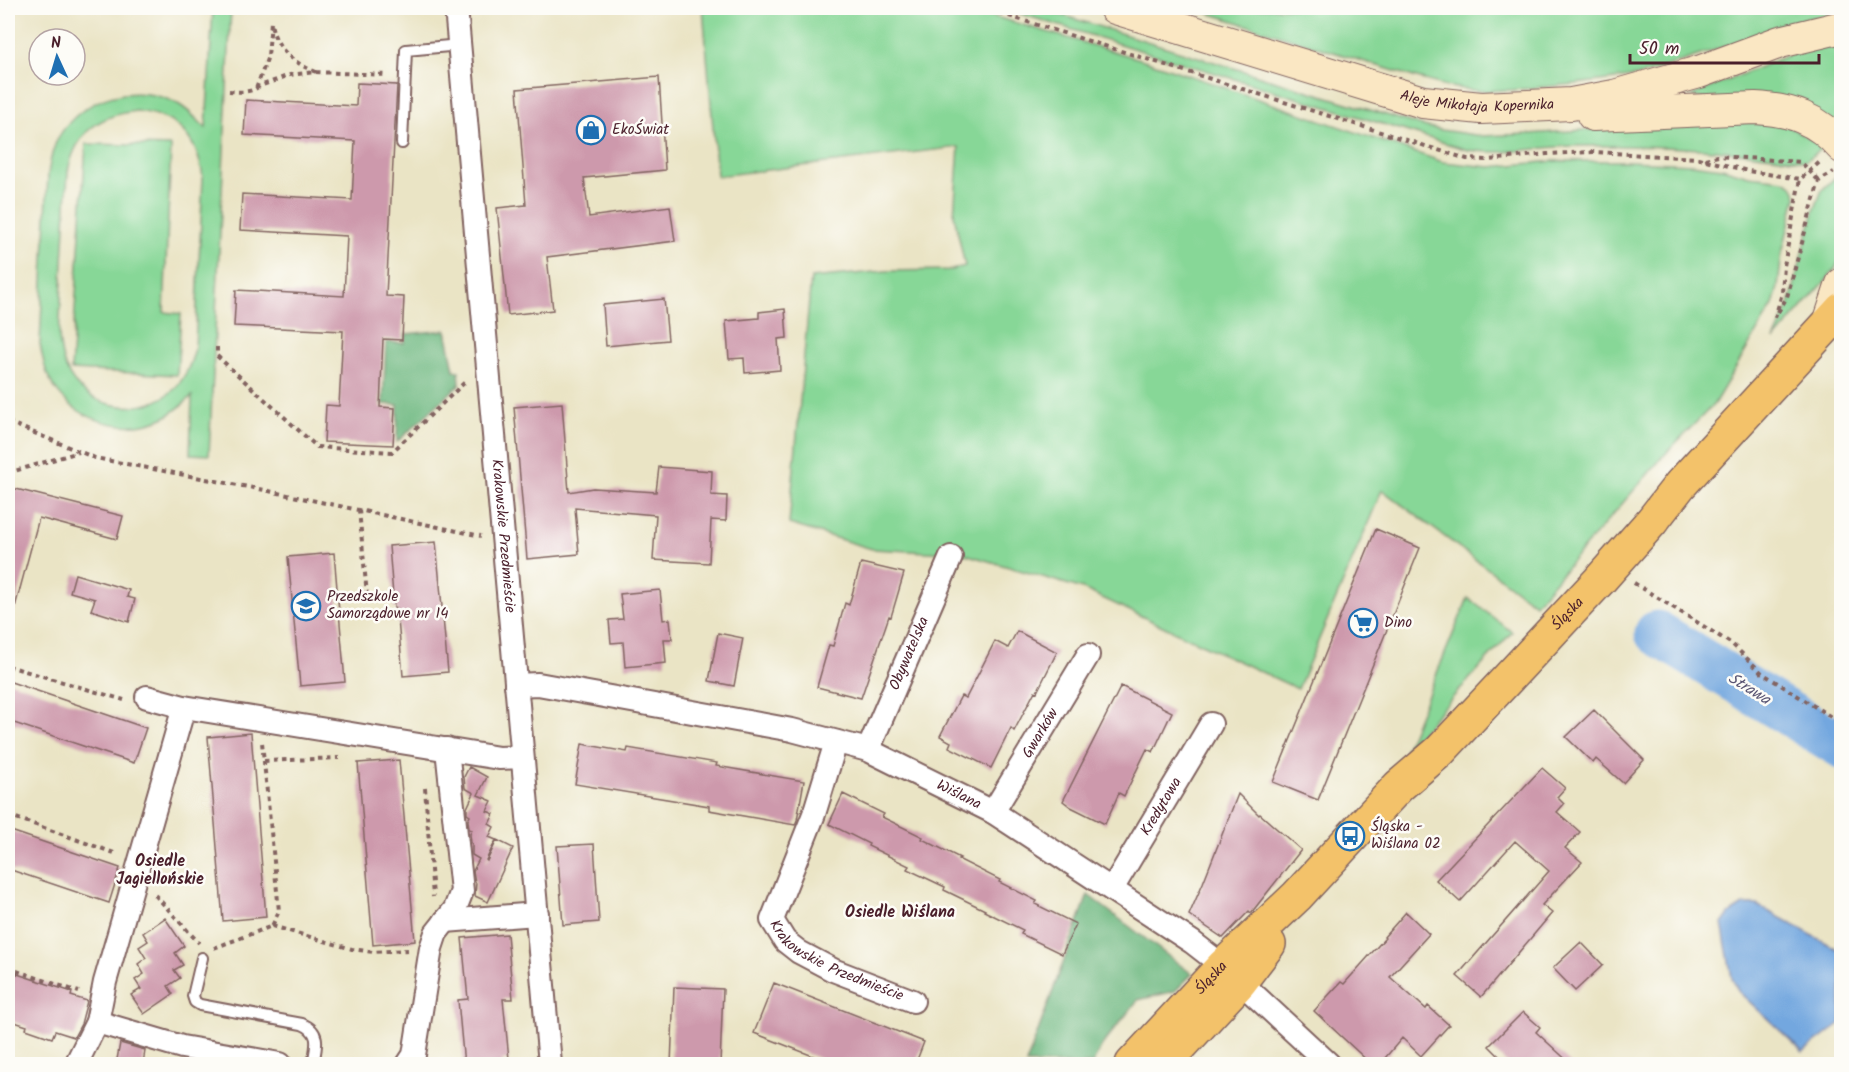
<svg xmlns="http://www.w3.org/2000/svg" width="1849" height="1072" viewBox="0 0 1849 1072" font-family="Kalam,sans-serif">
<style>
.green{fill:#87d797;stroke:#687b61;stroke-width:1.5;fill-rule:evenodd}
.forest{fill:#6db880;stroke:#5c6c56;stroke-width:1.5}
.water{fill:#73a7df;stroke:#5e6385;stroke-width:1.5}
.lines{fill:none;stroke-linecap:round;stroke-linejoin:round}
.river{stroke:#73a7df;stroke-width:45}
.building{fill:#cd99ac}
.lane-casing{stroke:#826461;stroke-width:14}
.street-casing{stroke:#826461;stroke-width:26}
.secondary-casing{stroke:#826461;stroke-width:34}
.primary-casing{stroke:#826461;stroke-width:36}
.path{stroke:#826461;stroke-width:4;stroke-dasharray:4.5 4.5;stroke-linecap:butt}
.lane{stroke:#fff;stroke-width:10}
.street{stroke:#fff;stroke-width:22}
.secondary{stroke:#fae7c3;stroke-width:32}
.primary{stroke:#f3c26a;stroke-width:33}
.labels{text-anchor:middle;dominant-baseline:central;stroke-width:5;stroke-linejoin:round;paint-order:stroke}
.street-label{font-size:15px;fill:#4a1f2b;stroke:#fdfcf7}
.poi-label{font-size:15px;fill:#4a1f2b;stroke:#fdfcf7;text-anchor:start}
.water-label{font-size:16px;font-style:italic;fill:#5a5573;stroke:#fdfcf7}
.neighbourhood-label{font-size:16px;font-weight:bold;fill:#4a1f2b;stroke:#fdfcf7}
</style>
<rect width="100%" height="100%" fill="#fdfcf7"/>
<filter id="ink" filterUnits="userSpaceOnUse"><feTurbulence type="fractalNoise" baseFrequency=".0167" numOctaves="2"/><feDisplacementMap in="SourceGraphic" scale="12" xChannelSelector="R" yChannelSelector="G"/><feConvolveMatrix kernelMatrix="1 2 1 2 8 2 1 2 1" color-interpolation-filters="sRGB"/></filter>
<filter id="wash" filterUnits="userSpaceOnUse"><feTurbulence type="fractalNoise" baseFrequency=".008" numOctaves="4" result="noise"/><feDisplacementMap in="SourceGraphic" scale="24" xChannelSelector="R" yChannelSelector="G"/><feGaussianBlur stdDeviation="1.35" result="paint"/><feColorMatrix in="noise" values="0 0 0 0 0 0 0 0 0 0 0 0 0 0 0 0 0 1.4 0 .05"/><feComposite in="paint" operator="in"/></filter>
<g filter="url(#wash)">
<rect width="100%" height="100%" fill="#eae4c5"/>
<path class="green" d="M213 8H231L209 455 190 454 192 396C183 404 174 413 163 418 122 436 71 419 50 380 44 368 42 356 40 344L48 174C50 161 52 149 58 138 82 96 136 81 178 104 189 110 197 120 206 128ZM137 111C177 116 197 137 203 177L195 348C191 365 185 380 171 392 139 419 82 407 66 368 61 357 60 347 59 336L68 171C76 133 98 115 137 111Z
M703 8H965L1147 61 1443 162 1490 167 1554 161H1628L1691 164 1722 168 1749 176 1784 180 1791 184 1795 191 1796 197 1782 253 1778 287 1773 305 1714 404 1668 451 1535 604 1382 490 1298 689 1083 589 965 554 872 549 789 524 811 278 886 271 952 270 965 266 954 215 959 147 717 176Z
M1001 8H1039L1419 125 1441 130 1482 136 1529 134 1719 120 1787 125 1824 147 1805 161C1729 148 1650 145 1573 146 1537 147 1504 156 1468 150Z
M1192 8H1841L1842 12 1790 22 1715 50 1638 76 1576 84 1512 90 1478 91 1450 87 1417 78Z
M1841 43V130L1690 96 1791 54Z
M86 144 171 146 164 312 181 314 177 375 71 370Z
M1841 172V257L1834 271 1774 340 1789 306 1814 211 1822 190Z
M1468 598 1512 632 1405 750Z"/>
<path class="forest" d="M446 330 454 370 459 371 460 384 397 442 398 405 383 404 386 342 404 343 406 334Z
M1088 895 1192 974 1175 991 1138 1000 1105 1041 1092 1064H1026Z"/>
<path class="water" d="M1662 622 1720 652 1724 673 1705 678 1648 644Z
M1743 905H1757L1841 951V1023L1803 1052 1738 991 1732 978 1722 924 1729 914Z"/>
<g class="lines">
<path class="river" d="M1657 633 1842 746"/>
</g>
<g id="blocks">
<path class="building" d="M659 77 665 170 584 178 589 217 670 206 675 241 547 257 553 310 508 315 497 208 526 205 517 89Z
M357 83 397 85 386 296 404 297 402 340 383 339 380 407 395 408 393 445 324 442 326 405 339 406 343 331 234 326 236 290 344 296 347 236 240 230 242 194 352 200 355 141 244 135 246 100 356 106Z
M664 299 668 340 606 346 603 305Z
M785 309 787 338 778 339 780 370 745 373 744 358 729 359 726 321 759 318V312Z
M562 403 569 492 593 488 656 492 659 467 712 471 711 495 727 496 726 521 711 520 709 563 653 560 656 515 575 508 579 554 527 559 514 407Z
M8 487 123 516 117 539 39 518 14 611 8 610Z
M1376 529 1420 548 1318 800 1273 782Z
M436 542 448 672 403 676 397 608H394L389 546Z
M334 553 345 682 300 686 288 557Z
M861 563 904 573 891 617 889 616 861 698 817 687 829 645 833 646 845 603 849 605Z
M75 574 129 590 127 597 135 599 129 622 91 610 95 599 70 592Z
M660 590 663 620 670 619 672 639H664L666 663 625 667 623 642 611 643 609 620 623 619 620 594Z
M1017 631 1057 652 1037 692 1035 691 1014 731 1011 728 991 768 949 747 951 742 940 736 961 696 966 698 995 641 1008 648Z
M718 633 743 638 734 686 709 681Z
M8 681 146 728 134 763 8 721Z
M1121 686 1172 712 1153 752 1147 749 1124 796 1119 793 1105 824 1071 807 1063 801Z
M1594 710 1644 760 1623 783 1596 759 1593 763 1566 737Z
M251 733 266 917 223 921 208 737Z
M582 744 627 752 628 748 717 763 716 766 804 781 797 820 795 825 709 810V806L575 784Z
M399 760 415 941 373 945 358 763Z
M469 767 487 777 478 795 492 801 487 811 494 814 489 824 494 827 489 837 496 840 486 860 487 861 497 840 513 848 488 902 475 896 476 883 475 882 473 871 479 859 472 855V844L471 843 470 834 472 830 469 829 468 820 470 816 467 814V808L474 793 465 788 464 777Z
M1542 768 1565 788 1557 797 1564 804 1557 812 1580 832 1565 848 1582 862 1542 905 1552 913 1481 997 1457 976 1549 871 1515 841 1460 902 1436 880Z
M843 794 884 814 882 817 923 837 922 839 960 858 958 859 1000 880 999 882 1037 901 1035 904 1076 924 1062 954 1021 934 1023 930 984 911 985 910 944 890 945 887 907 869 909 866 868 846 869 844 829 824Z
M1238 794 1259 815 1260 814 1301 850 1251 913 1249 911 1223 938 1189 915 1203 883Z
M8 830 120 868 109 903 8 869Z
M594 844 599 922 563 925 557 846Z
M1406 912 1429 934 1390 977 1426 1009 1428 1006 1449 1025 1421 1056 1402 1038 1379 1065H1372L1314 1011 1341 982 1344 984 1385 938 1384 937Z
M165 918 184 946 175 953 183 965 174 970 180 978 168 986 173 994 144 1014 131 995 141 989 135 980 144 974 138 964 146 958 139 947 148 941 143 933Z
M507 934 513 999H503L509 1059 502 1060 503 1065H464L458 1000 468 999 462 938Z
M1581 942 1603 965 1575 991 1553 968Z
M8 971 72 992 71 996 87 1001 81 1024 74 1037 55 1031 52 1038 26 1029 27 1026 8 1020Z
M774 983 924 1042 915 1065H836L754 1033Z
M674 987 723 989 720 1065H671Z
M1523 1012 1540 1027 1536 1032 1572 1065H1508L1489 1046Z
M120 1043 145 1050 143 1065H116Z"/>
</g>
</g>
<g filter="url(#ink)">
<use href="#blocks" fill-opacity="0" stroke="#826461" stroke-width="1.5"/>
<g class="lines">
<g class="lane-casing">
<path id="lane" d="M402 143 406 50 460 45
M202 958 193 996 195 1002 200 1005 302 1024C322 1032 316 1047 313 1064"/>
</g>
<g class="street-casing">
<g id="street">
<path id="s1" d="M456 8 550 1064"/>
<path id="s2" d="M516 685 538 684 792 730 868 750 993 812 1192 942 1223 966 1329 1064"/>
<path d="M147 697 184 707"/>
<path id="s3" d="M836 742 814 814 772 920 785 941 799 952 833 970 913 1001"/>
<path id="s4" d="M868 750 951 557"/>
<path id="s5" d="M993 812 1088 655"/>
<path id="s6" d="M1112 889 1211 724"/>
<path d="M445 921 537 914"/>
<path d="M97 1022 182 1047 280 1064"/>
<path d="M76 1064 97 1022 105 982 184 707 499 758 522 757"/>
<path d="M408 1064 414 1055 431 948 436 933 455 909 462 891 447 749"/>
</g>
</g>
<g class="secondary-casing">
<g id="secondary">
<path id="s7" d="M1115 8 1423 102 1481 108 1571 104 1614 96 1699 72 1780 42 1842 27"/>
<path d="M1593 115 1755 108C1791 110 1817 118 1842 147"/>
<path d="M1829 323 1842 284"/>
</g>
</g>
<g class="primary-casing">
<g id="primary">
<path id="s8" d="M1132 1064 1223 966 1297 896 1399 786 1440 751 1599 581 1652 521 1680 485 1842 309"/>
<path d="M1164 1064 1240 982 1269 944"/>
</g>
</g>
<path class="path" d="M983 8 1467 159 1489 160 1547 154 1593 152 1698 158 1748 171 1800 179
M316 72 387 75
M229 91C241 92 250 93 260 86L290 75 316 72C293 63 274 47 271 22L268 56 256 89
M1705 159 1718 156 1801 162 1819 181
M1778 312 1787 297 1819 181 1834 172
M1775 318 1782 293 1784 266 1800 179 1820 162
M217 347V356L317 447 392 452 465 382
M8 422 95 458 264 490 481 536
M8 473 79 452
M359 510 367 595
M1634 583 1732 644 1762 673 1842 724
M8 666 124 700
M264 761 339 758
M425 788 433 897
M8 815 117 854
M155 895 199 943
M272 926 352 949 373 952 408 950
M214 948 272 926 279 911 262 742
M8 968 79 992"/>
<use href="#lane" class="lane"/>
<use href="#street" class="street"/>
<use href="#secondary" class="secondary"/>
<use href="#primary" class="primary"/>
</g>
</g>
<defs>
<g id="shop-ring" transform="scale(1.5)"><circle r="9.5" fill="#fdfcf7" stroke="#1f6fb2" stroke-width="1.5"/><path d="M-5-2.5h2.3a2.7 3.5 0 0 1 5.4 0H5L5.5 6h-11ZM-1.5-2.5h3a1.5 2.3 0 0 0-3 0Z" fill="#1f6fb2"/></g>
<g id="school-ring" transform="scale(1.5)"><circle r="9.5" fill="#fdfcf7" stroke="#1f6fb2" stroke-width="1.5"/><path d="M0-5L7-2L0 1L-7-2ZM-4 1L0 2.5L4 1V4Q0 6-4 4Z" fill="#1f6fb2"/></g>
<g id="supermarket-ring" transform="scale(1.5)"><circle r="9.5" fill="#fdfcf7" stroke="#1f6fb2" stroke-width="1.5"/><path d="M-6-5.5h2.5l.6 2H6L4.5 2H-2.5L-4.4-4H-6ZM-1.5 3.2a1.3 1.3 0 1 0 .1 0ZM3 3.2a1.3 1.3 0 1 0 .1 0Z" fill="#1f6fb2"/></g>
<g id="bus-ring" transform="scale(1.5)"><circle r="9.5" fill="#fdfcf7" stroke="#1f6fb2" stroke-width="1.5"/><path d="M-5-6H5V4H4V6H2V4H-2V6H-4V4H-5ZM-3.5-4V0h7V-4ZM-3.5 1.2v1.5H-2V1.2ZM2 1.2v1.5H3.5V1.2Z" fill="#1f6fb2"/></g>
</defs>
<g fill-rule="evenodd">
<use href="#shop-ring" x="591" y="130"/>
<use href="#school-ring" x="306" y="606"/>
<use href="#supermarket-ring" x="1363" y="623"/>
<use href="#bus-ring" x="1350" y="836"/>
</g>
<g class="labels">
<g class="street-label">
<text stroke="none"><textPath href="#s7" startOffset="376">Aleje Mikołaja Kopernika</textPath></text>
<text stroke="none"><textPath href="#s1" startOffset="530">Krakowskie Przedmieście</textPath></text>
<text stroke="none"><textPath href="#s8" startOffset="627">Śląska</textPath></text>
<text stroke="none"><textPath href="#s4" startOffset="105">Obywatelska</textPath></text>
<text stroke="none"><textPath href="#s5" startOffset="92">Gwarków</textPath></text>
<text stroke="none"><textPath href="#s2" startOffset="460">Wiślana</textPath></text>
<text stroke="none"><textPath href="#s6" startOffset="96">Kredytowa</textPath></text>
<text stroke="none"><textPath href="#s3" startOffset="268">Krakowskie Przedmieście</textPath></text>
<text stroke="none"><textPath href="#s8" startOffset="117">Śląska</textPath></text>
</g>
<g class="poi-label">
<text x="612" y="130">EkoŚwiat</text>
<text x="327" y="597">Przedszkole<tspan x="327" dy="17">Samorządowe nr 14</tspan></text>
<text x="1384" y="623">Dino</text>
<text x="1371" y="827">Śląska -<tspan x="1371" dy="17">Wiślana 02</tspan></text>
</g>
<g class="water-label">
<text transform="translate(1749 689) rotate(32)">Strawa</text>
</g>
<g class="neighbourhood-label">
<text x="160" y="861">Osiedle<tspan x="160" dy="18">Jagiellońskie</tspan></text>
<text x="900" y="912">Osiedle Wiślana</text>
</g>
</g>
<rect width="1849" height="1072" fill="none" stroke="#fdfcf7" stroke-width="30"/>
<g transform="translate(57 57) rotate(356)"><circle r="28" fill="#fdfcf7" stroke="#b5a4a5" stroke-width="1.5"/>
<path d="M0-4.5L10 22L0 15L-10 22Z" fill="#1f6fb2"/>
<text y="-9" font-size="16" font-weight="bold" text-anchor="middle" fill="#4a1f2b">N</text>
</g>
<path d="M1630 54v9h189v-9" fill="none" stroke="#4a1f2b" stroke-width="3"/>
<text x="1639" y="54" font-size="18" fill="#4a1f2b" stroke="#fdfcf7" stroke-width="4.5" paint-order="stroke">50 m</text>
</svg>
